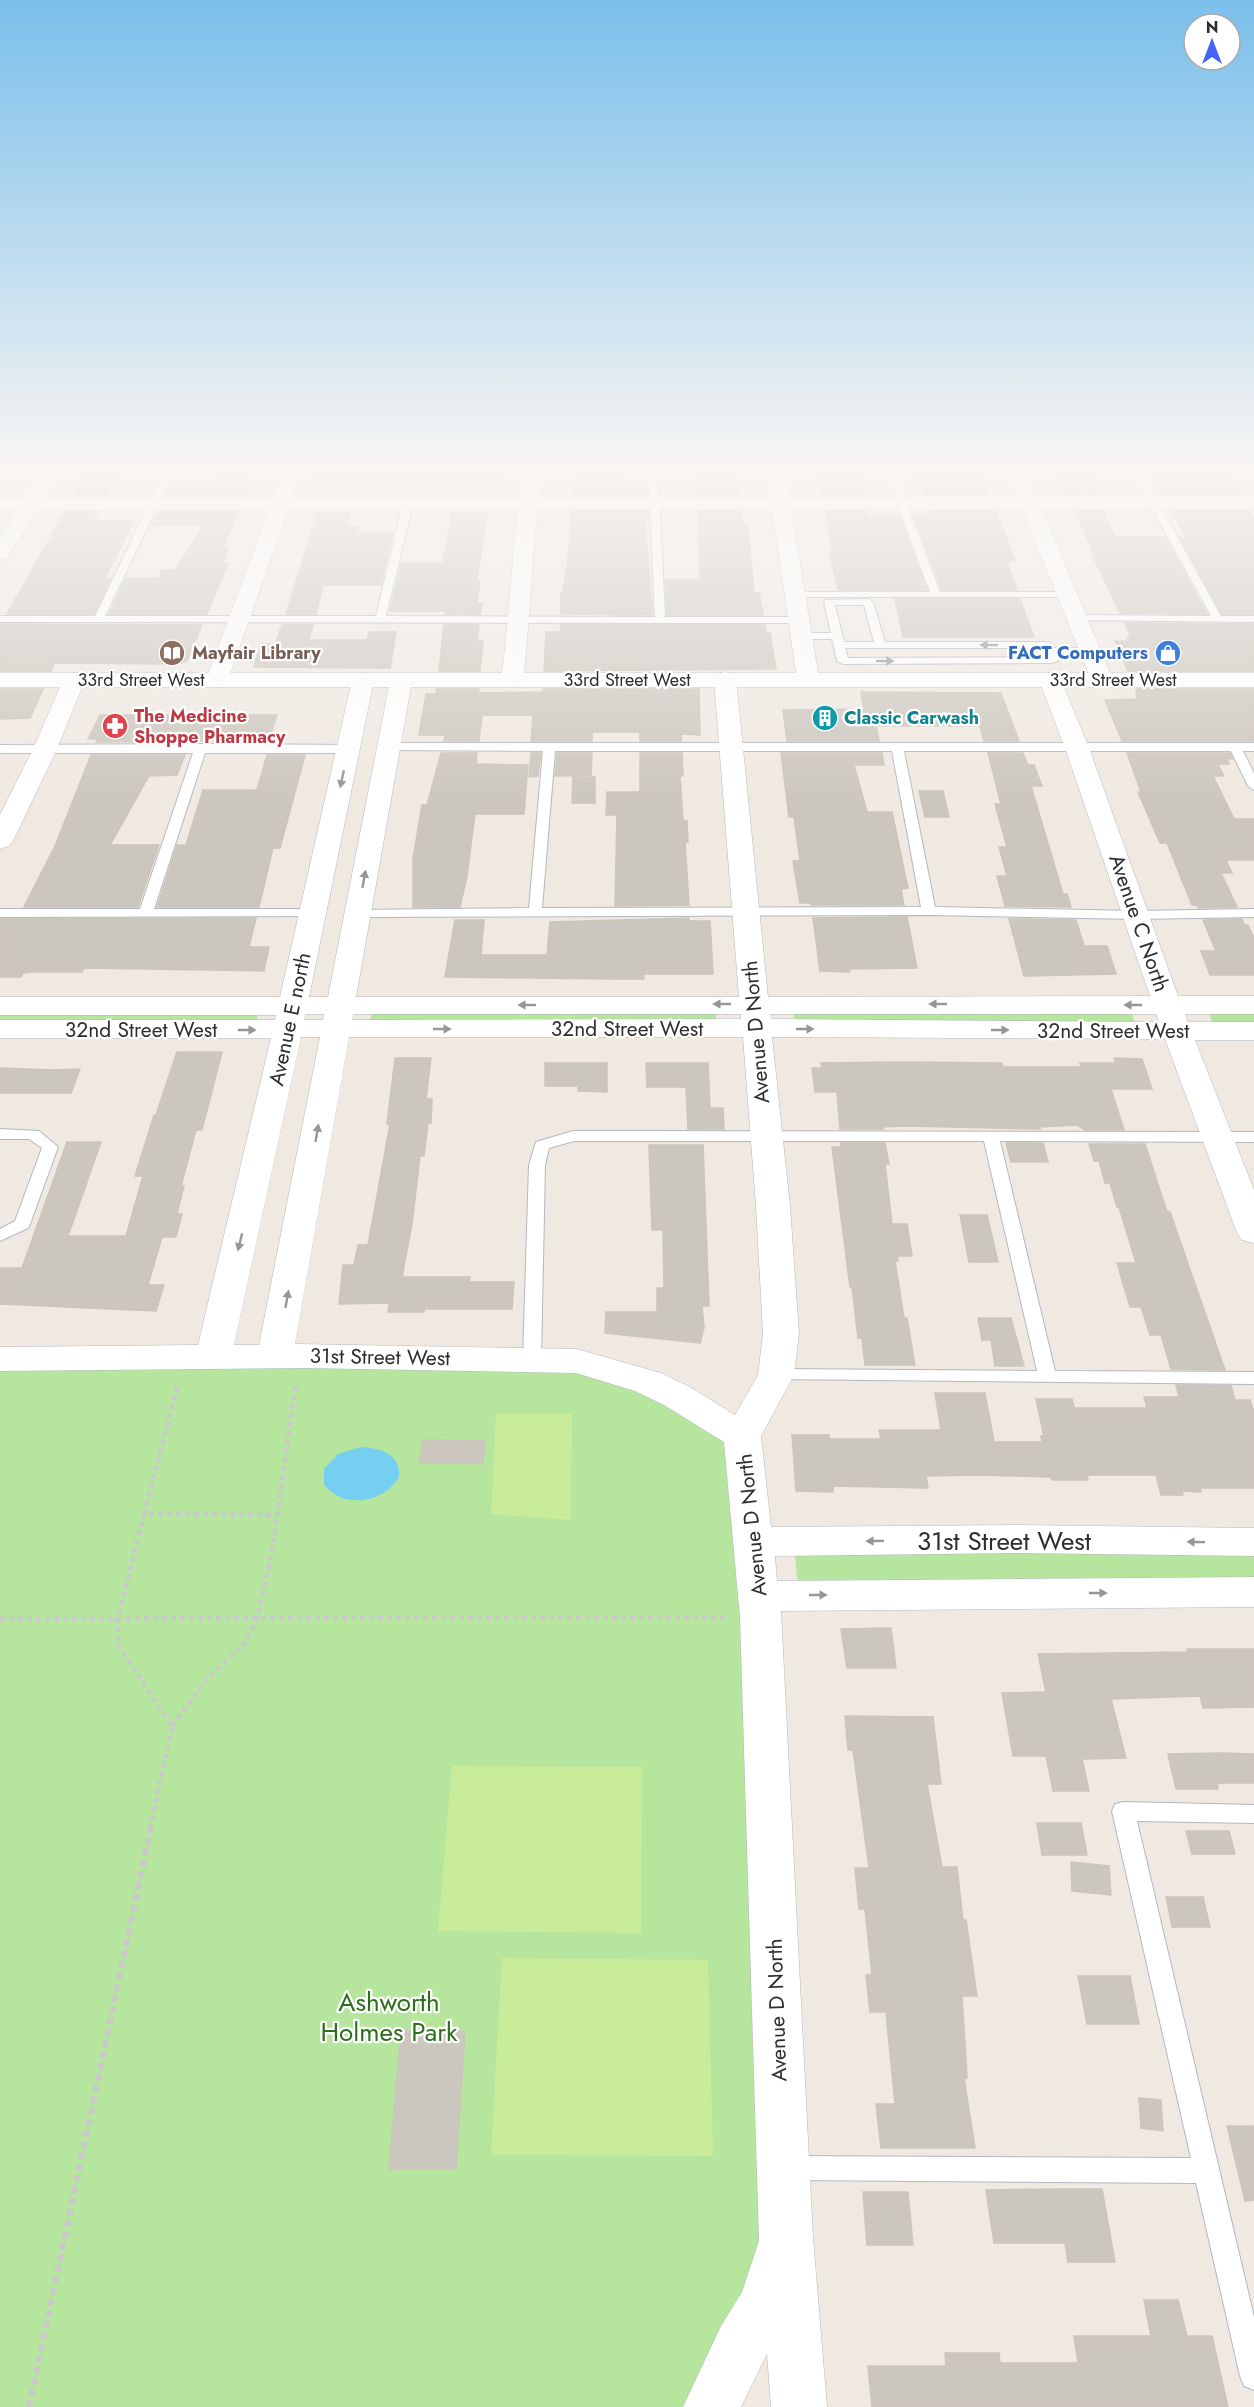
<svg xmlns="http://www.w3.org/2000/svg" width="1254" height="2407" viewBox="0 0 1254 2407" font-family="Jost,sans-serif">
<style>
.education{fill:#f0e6d1}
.green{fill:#b6e59e}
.pitch{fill:#c9ec9a}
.water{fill:#75cff0}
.building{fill:#cbc7bf;stroke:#cbc5ba;stroke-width:1.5}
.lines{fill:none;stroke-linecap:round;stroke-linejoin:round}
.service-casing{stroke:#b4b7c1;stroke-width:2}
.minor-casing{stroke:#b4b7c1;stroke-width:1}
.secondary-casing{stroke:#b4b7c1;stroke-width:1}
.path-far1{stroke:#c9c9c9;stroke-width:4.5;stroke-dasharray:5 4;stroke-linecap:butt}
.path{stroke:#c9c9c9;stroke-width:6;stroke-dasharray:7 4.5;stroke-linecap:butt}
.service{fill:#fff;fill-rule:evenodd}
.minor{fill:#fff;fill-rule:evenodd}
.secondary{fill:#fff;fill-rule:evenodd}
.oneway{fill:#969696}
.labels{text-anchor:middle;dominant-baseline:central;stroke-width:4.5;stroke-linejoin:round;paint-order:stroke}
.far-education-label{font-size:18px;font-weight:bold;fill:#785e54;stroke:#fff;text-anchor:start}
.far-shop-label{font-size:18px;font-weight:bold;fill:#366cbe;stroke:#fff;text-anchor:end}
.far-street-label{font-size:18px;fill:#2e2e2e;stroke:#fff}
.far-health-label{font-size:18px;font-weight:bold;fill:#be3a42;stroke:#fff;text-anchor:start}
.far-culture-label{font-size:18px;font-weight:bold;fill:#0d838f;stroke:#fff;text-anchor:start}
.street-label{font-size:21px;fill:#2e2e2e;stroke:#fff}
.near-street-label{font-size:26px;fill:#2e2e2e;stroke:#fff}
.near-park-label{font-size:26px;fill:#2c6e1b;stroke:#fff}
</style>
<rect width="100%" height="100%" fill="#efe9e1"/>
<path class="education" d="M320 467H508L505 498H310Z"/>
<path class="green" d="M465 467H497L495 483H469L463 480Z
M1254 1011V1025L1213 1024 1209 1014Z
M0 1013 258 1014 256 1025 0 1027Z
M372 1013H716V1025H368Z
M794 1013H1131L1135 1023 794 1024Z
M0 1359 577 1361 742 1436 786 2238 711 2407H0Z
M1254 1552V1582L800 1581 797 1578 795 1557 796 1553Z"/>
<path class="pitch" d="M496 1414H572L571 1520 491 1514Z
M452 1766 642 1767 641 1933 438 1931Z
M502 1958 708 1960 713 2156 491 2155Z"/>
<path class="water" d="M361 1447C381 1448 401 1454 399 1477 384 1503 343 1510 324 1484V1469L338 1454Z"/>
<path class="building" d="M90 467H121L106 496H74Z
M222 467H252L245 483H249L244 496H166L173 482H216Z
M577 467H601V479L646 480 647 496H573Z
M695 467H732L738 496H697Z
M816 467H856L864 495 823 496Z
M916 467H978L989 495H924Z
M1057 470H1086L1098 494 1068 495Z
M1156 476H1228L1239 495H1162L1155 481H1159Z
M572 511H648V521H645L653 615 561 614V593H563V585H565V570H567Z
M698 511H741L744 526H748L754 593H759L763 615H667L666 580H700Z
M826 511H868L869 516H899L927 590H838L830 555H833Z
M929 511H996L1015 560 1007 562 1017 590H942L914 516H931Z
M1075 511H1103L1115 537H1165L1207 614 1120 613 1092 554H1094Z
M1171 511H1250L1254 518V614H1222L1180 538H1186Z
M65 512H98L93 521H134L105 578H111L94 614H7Z
M159 512H238L223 548H228L223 563H228L207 614H109L126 578H159L162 570H176L203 526H152Z
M317 513H349L346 527H358L357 532H393L381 585H323L316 614H286Z
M452 513H487L477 581H480L477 603H482L480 614H445L446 611H390L401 563H443Z
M895 599H1020L1034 637H903Z
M1125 623 1254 624V671H1128L1115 641H1129L1127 637H1131Z
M1 624 202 625 187 661 177 664 54 663 51 671H0Z
M282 625H313L309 640H367L369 632H396L390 668 254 667 261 644H275Z
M444 625H479L477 641H483L480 671H439Z
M561 625H765L766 633H770L776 669 544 671 546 632H561Z
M0 689H43L30 718 0 719Z
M436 689H479L478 693 543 692V689H699L700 735 681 734V741H640V732H592V741H531L533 715H482L479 741H444L445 735H419L426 694H436Z
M1136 689H1254V741H1122L1105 700 1137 699Z
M861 692 1001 693 1019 741H984L980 726H876L879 741H787L783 710 864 709Z
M100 715H277L269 740 96 742 98 739H88Z
M441 753H477L476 764 528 765 524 814H475L467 876 460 907H413V859L422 805H427Z
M531 753H541L538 776 529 777Z
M557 753H592L591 775 555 776Z
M640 753H682L683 776H680L683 821H687L688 842H685L689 905 615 906 617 815H606L607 792H640Z
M781 753H882L884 765H854L867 812H892L908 888 901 889 904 905H811V903H800L793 861H800L794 817H789Z
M988 753H1023L1028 765H1034L1042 786H1031L1063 894H1067L1071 907 1005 906 997 876H1007L999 847H1007L995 804H1001Z
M1127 753H1230L1233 759H1227L1229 764H1218L1224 776H1213L1234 819H1254V860H1226L1232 873H1221L1237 907 1198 908 1197 905H1192L1167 843H1160L1138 792H1141Z
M91 755H185L177 775 149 776 110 845H159L138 907H24L55 846Z
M267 755H305L280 848H273L259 907H157L177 845H186L203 790H257Z
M573 777H595V803H572Z
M919 791H943L949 817H925Z
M907 917 917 968 849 969 850 972 820 971 813 918Z
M256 918 249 947H269L264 971 84 968 82 972H31L23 973 21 977H0V919Z
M689 918V921H710L713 974H644V979H615L445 977 455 920H484L481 955H547L550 922Z
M1009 919 1076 920 1084 946H1107L1116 974 1024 976Z
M1242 919 1244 925H1248L1254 938V975H1210L1201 951H1216L1203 920Z
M177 1052H222L202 1130H196L181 1186H184L177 1214H182L176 1237H162L148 1285H164L156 1311 0 1304V1268H22L67 1142H101L68 1236H126L143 1176H135L154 1115H156Z
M395 1058H431L426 1099H432L431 1123H428L424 1156H420L412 1224 402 1277H470L469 1282H514L512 1309H424V1312H388L389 1303 339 1304 343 1265H354L358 1245H368L390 1124H387Z
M1114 1058 1142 1059 1152 1089H1111L1124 1130H1085L1077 1125 1039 1127 1040 1129 907 1126 882 1127 883 1129H840L837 1092H815L812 1068H822L821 1063 901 1062 1002 1063 1003 1067H1081L1080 1063H1116Z
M545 1063H607V1092L578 1091V1086H545Z
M646 1063H708L710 1108H723L724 1129H688L686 1087H647Z
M0 1068 53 1070 80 1069 71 1093H0Z
M841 1143H885L889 1164H885L892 1224H907L912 1256H897L898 1261H895L904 1318H907L915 1365H865L862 1338H858L852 1287H850L832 1147H841Z
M1006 1143H1043L1048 1162H1011Z
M1089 1144H1145L1167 1212H1170L1225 1370 1171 1369 1161 1335H1150L1141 1307H1130L1117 1263H1136L1119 1207H1117L1110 1183H1105L1099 1161H1094Z
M649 1145H703L709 1306H702L704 1328 700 1343 605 1333 606 1312H657V1288H664L663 1230H652Z
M960 1215H987L998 1262H969Z
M978 1318H1011L1024 1366H995L991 1340H982Z
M1176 1385 1231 1386 1235 1400H1250L1254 1412V1488H1200L1201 1492 1182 1491 1183 1495H1161L1156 1475H1087L1088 1480H1052L1051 1477 977 1475 926 1476 928 1488 833 1486V1492L796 1491 792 1435H829V1439H881L879 1430H941L935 1393H985L994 1442H1042L1041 1436H1044L1036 1399H1072L1074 1408H1147L1144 1397H1179Z
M423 1440 485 1441 483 1463H420Z
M891 1628 896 1668H847L841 1629Z
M1187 1649H1254V1707L1203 1708 1200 1696 1111 1699 1126 1758 1082 1759 1089 1791H1053L1046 1756H1013L1002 1693 1046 1692 1038 1654 1188 1652Z
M845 1716 933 1717 941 1784H927L942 1867H957L963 1920H966L977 1996H962L967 2078H964L975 2148H881L876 2104H895L886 2012H870L866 1975H872L865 1909H859L855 1868H869L853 1750H848Z
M1220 1753 1254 1754V1783H1217L1218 1789H1176L1168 1754Z
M1037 1823H1081L1087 1855H1042Z
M1186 1831H1229L1235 1854H1192Z
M1071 1862 1109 1866 1111 1895 1072 1891Z
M1166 1897H1203L1210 1927H1172Z
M1078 1976H1130L1139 2024H1087Z
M401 2031H465L456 2169H389Z
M1139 2098 1161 2100 1163 2131 1141 2128Z
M1227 2126H1254V2200L1245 2201Z
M1056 2189H1102L1115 2262H1068L1065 2243H994L986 2190Z
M863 2192H908L913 2245H867Z
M1144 2300H1178L1187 2336H1212L1228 2407H872L868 2366H946L945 2353H999L1000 2363H1078L1074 2336H1151Z"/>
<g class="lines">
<g class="service-casing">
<path id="service" d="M167 467H177L105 616H376L403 503 408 500 413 503 386 616 655 617 648 467H658L665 617H799L804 620 799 623 0 622V616H95Z
M888 467H898L907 504 940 592H1065L1069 593V597H792V593L796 592H930L897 504Z
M1129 467H1139L1221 616H1254V622L1072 620V616L1076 615 1211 616Z
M868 599 873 602 885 642H1047L1051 643 1054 648H1090L1096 651 1090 654H1056L1059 660 1053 663 843 664 837 661 832 639H801L796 636 801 633H831L824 602 825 600ZM835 605H864L874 642H844ZM845 648H1043L1046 657 848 658Z
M389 743H1254V751H1243L1254 773V790L1248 786 1231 751H904L935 907 1136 911 1254 909V917L1136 919 929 915 358 917 353 916 351 913 353 910 529 908 543 751 385 750 383 747ZM555 751H892L921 907 542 908Z
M201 744 349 745 355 749 349 753H205L154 909H313L318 910 320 913 318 916 0 917V909H140L193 753H0V745Z
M0 1129 39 1131 58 1147 30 1224 28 1228 0 1241V1229L15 1221 42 1148 29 1139H0Z
M573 1131 1254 1132V1142L1000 1141 1055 1371 1254 1372V1384L770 1379 767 1375 770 1371 776 1369 1037 1371 984 1141H574L549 1148 545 1165 541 1359 538 1363H526L523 1359 529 1165 536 1142Z
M1123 1802 1254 1805V1823L1137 1821 1254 2317V2390L1244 2386 1240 2376 1196 2183 789 2180 780 2177 776 2168 780 2159 789 2156 1191 2158 1112 1811 1115 1804Z"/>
</g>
<g class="minor-casing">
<path id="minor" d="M44 467H62L44 498H273L285 467H303L292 498H520L524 467H542L539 498H770L766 467H784L789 498 1018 497 1006 467H1024L1037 497H1254V509H1042L1113 680 1110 685 1102 687 1094 685 1091 680 1022 509H791L819 679 816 684 808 686 800 684 797 679 772 509H538C531 566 530 623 523 680L520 685 512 687 504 685 501 680C509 623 511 566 518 509L288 510 228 680 225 685 217 687 209 685 206 680 269 510H37L7 558 0 560V538L17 510H0V498H24Z
M725 672 733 674 736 679 768 997 1150 996 1065 748 1039 680 1042 675 1050 673 1058 675 1061 680 1089 748 1178 996H1254V1014H1185L1188 1022H1254V1040H1195L1254 1190V1243L1242 1240 1237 1233 1165 1039 772 1037 790 1206 799 1334 794 1375 761 1436 771 1527 1017 1525 1254 1528V1556L1017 1553 775 1556 777 1581 1254 1577V1607L781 1611 813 2238 827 2407H771L767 2354 741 2407H683L721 2326 742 2292 759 2241 740 1617 724 1442 664 1405 635 1391 576 1373 306 1368 0 1371V1347L198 1345 271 1038H0V1020H275L276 1015H0V997H280L352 680 355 675 363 673 371 675 374 680 309 997H328L390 681 393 676 401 674 409 676 412 681 356 997H739L714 679 717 674ZM305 1014H324L323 1020H304ZM353 1014H741V1019L352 1020ZM770 1014H1156L1159 1022 771 1019ZM301 1037H320L259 1345H234ZM349 1037H743L756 1206 763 1334 758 1375 735 1415 690 1387 661 1373 577 1349 295 1344Z
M74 673 82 675 85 680 57 749 13 841 9 846 0 849V815L33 749 63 680 66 675Z"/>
</g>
<g class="secondary-casing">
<path id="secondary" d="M0 673H1254V687H0Z"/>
</g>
<path class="path-far1" d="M144 1514 178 1384
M0 1619 725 1617
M172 1726 207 1679 244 1644 257 1619 272 1552 296 1382
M150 1829 172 1726 118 1645V1618L144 1514 278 1515"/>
<path class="path" d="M29 2407 151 1827"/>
<use href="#service" class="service"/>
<use href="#minor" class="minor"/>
<use href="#secondary" class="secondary"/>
</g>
<defs><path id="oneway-solid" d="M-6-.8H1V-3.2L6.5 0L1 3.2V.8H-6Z" transform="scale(1.5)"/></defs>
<g class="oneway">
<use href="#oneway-solid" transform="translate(989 645) rotate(180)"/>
<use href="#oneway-solid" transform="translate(885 661)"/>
<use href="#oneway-solid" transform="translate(342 779) rotate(102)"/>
<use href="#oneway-solid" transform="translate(364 879) rotate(-80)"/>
<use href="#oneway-solid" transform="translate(722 1004) rotate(180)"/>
<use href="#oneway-solid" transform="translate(938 1004) rotate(-180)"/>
<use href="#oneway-solid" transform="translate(527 1005) rotate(180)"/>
<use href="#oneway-solid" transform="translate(1133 1005) rotate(-180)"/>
<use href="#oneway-solid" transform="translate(442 1029)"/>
<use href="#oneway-solid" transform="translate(805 1029)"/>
<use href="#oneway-solid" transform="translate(247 1030)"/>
<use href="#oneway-solid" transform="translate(1000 1030)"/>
<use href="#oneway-solid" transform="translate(317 1133) rotate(-80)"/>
<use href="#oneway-solid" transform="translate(240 1242) rotate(104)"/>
<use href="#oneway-solid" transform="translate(287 1299) rotate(-80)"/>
<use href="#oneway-solid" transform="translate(875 1541) rotate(179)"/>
<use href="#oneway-solid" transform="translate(1196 1542) rotate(-179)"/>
<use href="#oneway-solid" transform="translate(1098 1593)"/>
<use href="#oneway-solid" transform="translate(818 1595)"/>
</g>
<linearGradient id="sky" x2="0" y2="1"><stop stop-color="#7abfeb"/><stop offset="0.58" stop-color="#f8f5f2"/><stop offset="1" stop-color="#f8f5f2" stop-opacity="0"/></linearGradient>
<rect width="1254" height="804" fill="url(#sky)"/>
<defs>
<g id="library-disc" transform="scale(1.35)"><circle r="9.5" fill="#8d6e63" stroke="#fff"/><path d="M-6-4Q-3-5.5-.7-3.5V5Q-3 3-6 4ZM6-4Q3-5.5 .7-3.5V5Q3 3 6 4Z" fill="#fff"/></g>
<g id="shop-disc" transform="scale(1.35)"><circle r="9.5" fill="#3f7fe0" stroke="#fff"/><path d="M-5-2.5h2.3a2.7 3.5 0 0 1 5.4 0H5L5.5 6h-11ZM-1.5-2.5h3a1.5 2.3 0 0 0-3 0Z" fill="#fff"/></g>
<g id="building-disc" transform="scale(1.35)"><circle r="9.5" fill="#0f9aa8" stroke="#fff"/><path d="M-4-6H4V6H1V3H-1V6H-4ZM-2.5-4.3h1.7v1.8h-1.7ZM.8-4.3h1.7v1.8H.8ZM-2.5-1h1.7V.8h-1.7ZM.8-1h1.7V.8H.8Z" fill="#fff"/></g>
<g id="pharmacy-disc" transform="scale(1.35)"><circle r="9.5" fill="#e0444e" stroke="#fff"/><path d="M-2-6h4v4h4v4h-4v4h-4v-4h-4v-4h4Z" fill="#fff"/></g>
</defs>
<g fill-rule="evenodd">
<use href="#library-disc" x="172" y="653"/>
<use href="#shop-disc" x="1168" y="653"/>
<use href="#building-disc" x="825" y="718"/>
<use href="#pharmacy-disc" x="115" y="726"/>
</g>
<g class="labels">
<g class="far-education-label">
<text x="192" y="653">Mayfair Library</text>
</g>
<g class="far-shop-label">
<text x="1148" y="653">FACT Computers</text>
</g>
<g class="far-street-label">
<text x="141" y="680">33rd Street West</text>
<text x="627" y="680">33rd Street West</text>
<text x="1113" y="680">33rd Street West</text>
</g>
<g class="far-health-label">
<text x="134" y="716">The Medicine<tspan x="134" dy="21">Shoppe Pharmacy</tspan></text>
</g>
<g class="far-culture-label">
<text x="844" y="718">Classic Carwash</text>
</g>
<g class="street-label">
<text transform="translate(1139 923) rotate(71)">Avenue C North</text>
<text transform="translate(290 1019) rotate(-78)">Avenue E north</text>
<text x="627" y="1029">32nd Street West</text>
<text x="141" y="1030">32nd Street West</text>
<text x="1113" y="1031">32nd Street West</text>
<text transform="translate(756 1032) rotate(-95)">Avenue D North</text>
<text transform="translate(380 1357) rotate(1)">31st Street West</text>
<text transform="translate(752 1525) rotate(-96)">Avenue D North</text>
<text transform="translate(777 2010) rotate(-92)">Avenue D North</text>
</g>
<g class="near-street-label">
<text x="1004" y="1541">31st Street West</text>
</g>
<g class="near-park-label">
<text x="389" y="2002">Ashworth<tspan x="389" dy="30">Holmes Park</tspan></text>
</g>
</g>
<g transform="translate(1212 42)"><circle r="28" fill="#ffffff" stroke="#ababab" stroke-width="1.5"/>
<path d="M0-4.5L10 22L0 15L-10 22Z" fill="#4264fb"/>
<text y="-9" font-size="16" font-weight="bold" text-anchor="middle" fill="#2e2e2e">N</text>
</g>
</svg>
